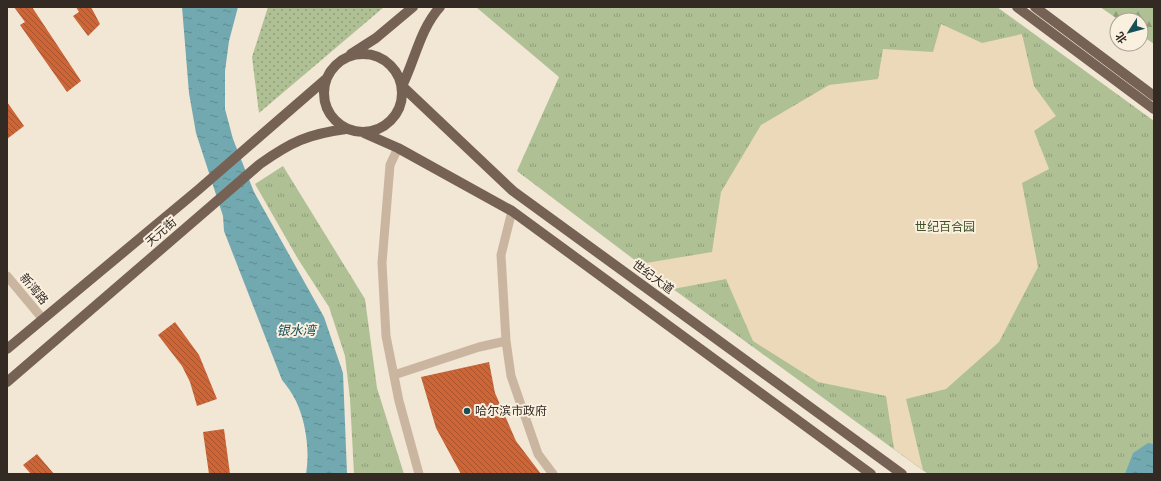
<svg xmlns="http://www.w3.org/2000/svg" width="1161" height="481" viewBox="0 0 1161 481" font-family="'Space Grotesk','Noto Sans SC',sans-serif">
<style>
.grass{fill:url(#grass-dots)}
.forest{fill:url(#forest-firs)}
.park{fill:url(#park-tufts)}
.plaza{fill:#ebd9ba}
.water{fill:url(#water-ripples)}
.building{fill:url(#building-back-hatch)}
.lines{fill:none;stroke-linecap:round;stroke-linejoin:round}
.minor{stroke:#cab6a0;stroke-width:9}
.major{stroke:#766254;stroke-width:10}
.poi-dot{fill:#184e56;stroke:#faf0e0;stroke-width:1.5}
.labels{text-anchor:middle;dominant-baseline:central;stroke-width:4;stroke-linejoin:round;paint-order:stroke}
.park-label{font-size:12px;fill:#3f5326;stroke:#faf0e0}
.street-label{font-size:12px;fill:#332a24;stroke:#faf0e0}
.poi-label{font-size:12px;fill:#332a24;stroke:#faf0e0;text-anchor:start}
.water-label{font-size:13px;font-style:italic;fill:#184e56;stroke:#faf0e0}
</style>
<defs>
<pattern id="grass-dots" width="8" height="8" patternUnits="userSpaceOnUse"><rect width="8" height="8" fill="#afc194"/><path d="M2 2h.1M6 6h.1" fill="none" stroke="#8f9d79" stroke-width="1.8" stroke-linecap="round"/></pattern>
<pattern id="forest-firs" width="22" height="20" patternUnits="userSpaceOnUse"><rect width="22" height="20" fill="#afc194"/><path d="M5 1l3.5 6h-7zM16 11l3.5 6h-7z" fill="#8f9d79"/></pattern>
<pattern id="park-tufts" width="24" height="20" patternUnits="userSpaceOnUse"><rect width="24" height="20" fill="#afc194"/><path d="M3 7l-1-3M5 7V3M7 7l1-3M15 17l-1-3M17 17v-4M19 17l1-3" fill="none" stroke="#8f9d79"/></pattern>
<pattern id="water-ripples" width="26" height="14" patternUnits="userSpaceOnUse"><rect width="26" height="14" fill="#72a9b0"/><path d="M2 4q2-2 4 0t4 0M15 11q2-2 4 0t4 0" fill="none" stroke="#5e8a8f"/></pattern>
<pattern id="building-back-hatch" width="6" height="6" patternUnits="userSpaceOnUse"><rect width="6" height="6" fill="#cd6537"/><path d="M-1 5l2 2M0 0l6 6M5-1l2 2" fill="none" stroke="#a7532e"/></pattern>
</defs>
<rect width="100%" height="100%" fill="#f2e6d4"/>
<path class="grass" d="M268 7H384L259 113 252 57Z"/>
<path class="forest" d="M1100 7H1154V44L1141 35V20H1119Z"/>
<path class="park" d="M476 7H997L1154 121V474H928L673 289 517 171 559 77Z
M283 166 365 299 377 388 404 474H354L350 399 345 356 329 307 298 259 255 184Z"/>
<path class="plaza" d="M941 24 982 43 1022 34 1034 86 1056 116 1034 131 1049 169 1022 183 1038 267 999 342 946 389 906 399 923 470 894 449 886 396 818 382 753 341 726 279 673 289 640 264 712 252 721 192 761 125 829 85 878 79 883 49 933 52Z"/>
<path class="water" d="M182 7H238L229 41 225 71V109L233 139 254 192 324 317 343 373 347 474H306C310 451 306 422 296 401 292 393 287 386 282 380L224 231 223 216 196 133 189 93Z
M1148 443 1154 444V474H1125L1133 453Z"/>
<path class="building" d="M14 7H32L81 81 67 92 20 25 25 22Z
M76 7H91L100 24 88 36 73 16 79 12Z
M7 102 24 126 7 139Z
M175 322 199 355 217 399 197 406 190 382 182 366 158 335Z
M489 362 495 393 516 441 541 474H461L436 428 421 377Z
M224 429 230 474H209L203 432Z
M37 454 54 474H31L23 465Z"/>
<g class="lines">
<path class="minor" d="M398 148 390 165 382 263 386 336 399 401 419 474
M512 211 501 255 506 341 511 376 538 454 553 474
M7 276 42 318
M394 375 479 347 506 341"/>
<path class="major" d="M440 7C420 29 415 60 402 86L513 191 902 474
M1017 7 1154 109
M1035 7 1154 96
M324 93a39 39 0 1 1 78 0a39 39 0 1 1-78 0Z
M351 54 376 38 413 7
M364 133 398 148 512 211 871 474
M7 349 198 190 326 79
M7 382 260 164C291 142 308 134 346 129"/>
</g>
<circle class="poi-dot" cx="467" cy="411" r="4"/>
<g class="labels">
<g class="park-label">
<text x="945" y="227">世纪百合园</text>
</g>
<g class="street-label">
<text transform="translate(161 232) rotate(-41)">天元街</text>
<text transform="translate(653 277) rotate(36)">世纪大道</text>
<text transform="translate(34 289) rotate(50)">新湾路</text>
</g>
<g class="poi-label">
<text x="475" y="411">哈尔滨市政府</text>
</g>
<g class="water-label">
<text x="296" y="330">银水湾</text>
</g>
</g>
<rect width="1161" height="481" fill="none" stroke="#332a24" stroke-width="16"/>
<g transform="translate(1129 32) rotate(234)"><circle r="19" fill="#faf0e0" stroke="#aaa195"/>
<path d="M0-3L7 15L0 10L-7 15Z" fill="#184e56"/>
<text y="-6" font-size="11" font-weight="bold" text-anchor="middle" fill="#332a24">北</text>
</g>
</svg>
